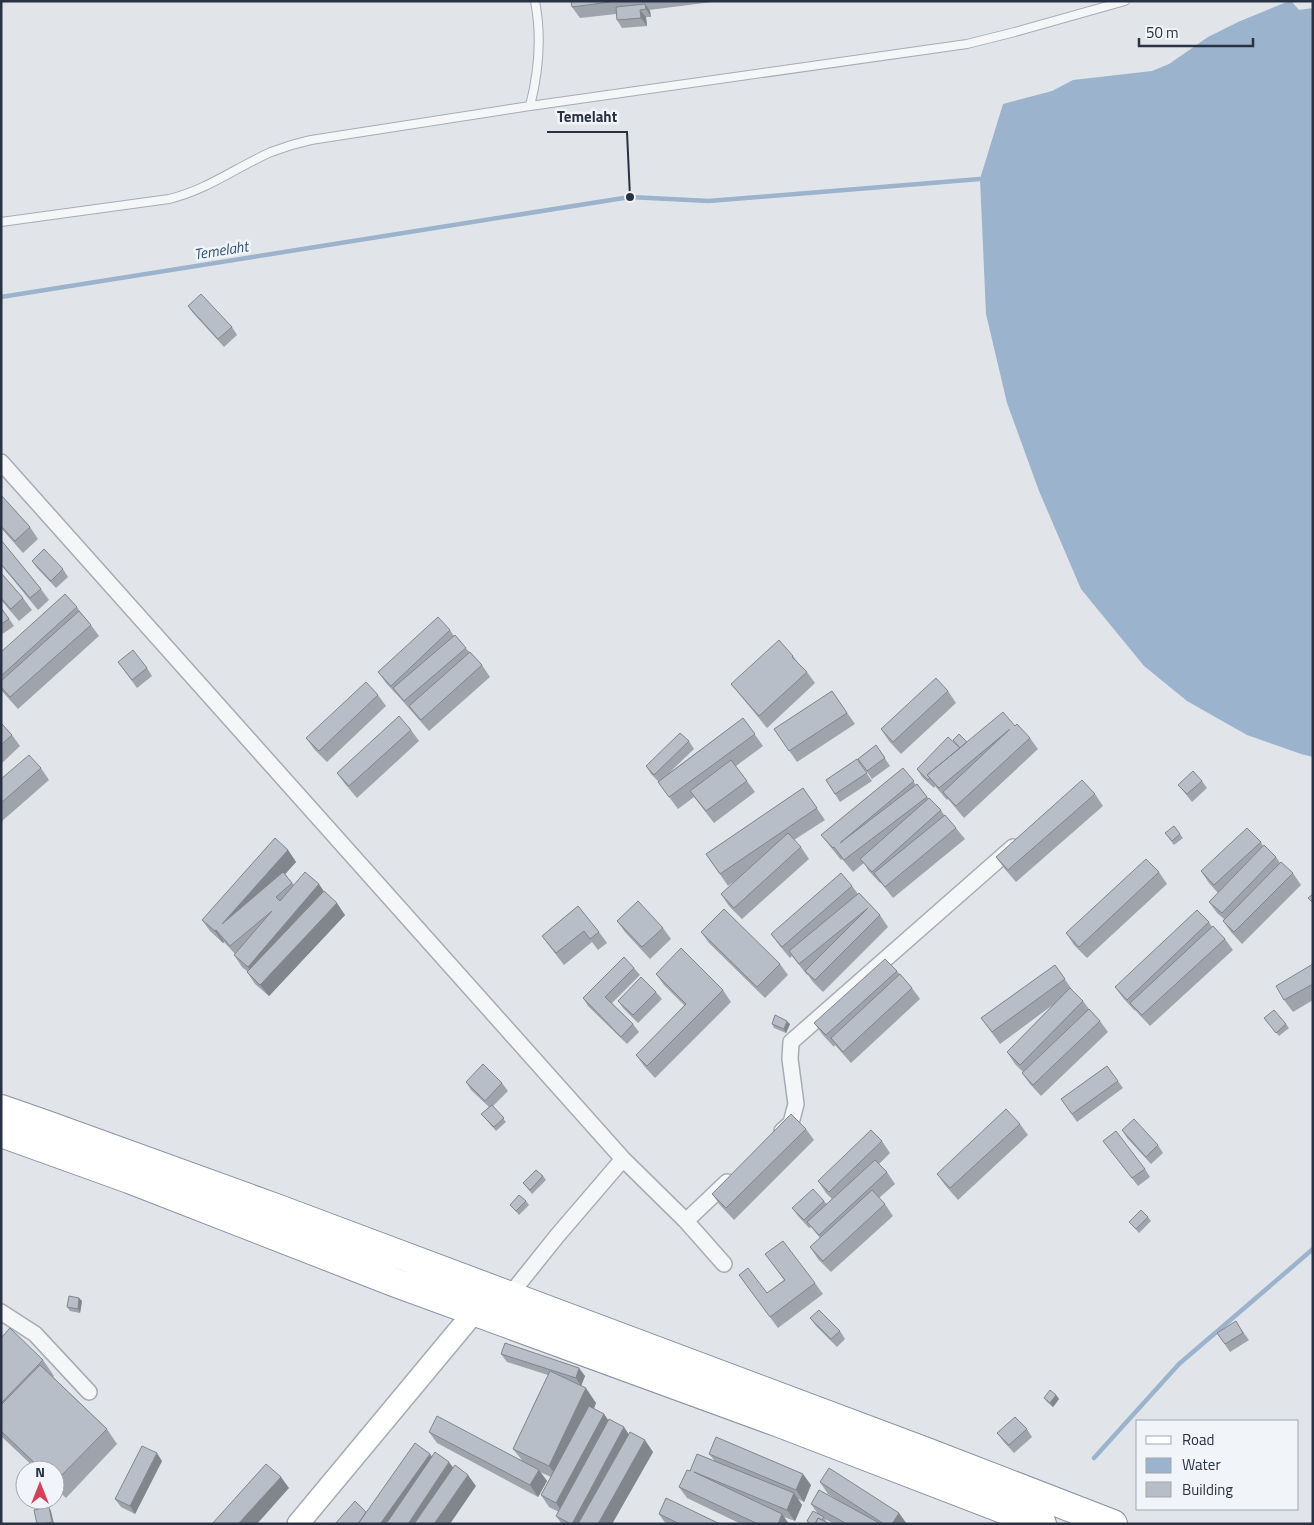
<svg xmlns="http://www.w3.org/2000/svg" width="1314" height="1525" viewBox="0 0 1314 1525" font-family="'Titillium Web',sans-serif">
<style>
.water{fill:#9bb3cc}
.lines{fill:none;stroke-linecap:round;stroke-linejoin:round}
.stream{stroke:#9bb3cc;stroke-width:4.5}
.lane-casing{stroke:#a6acb5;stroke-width:10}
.street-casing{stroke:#a6acb5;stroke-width:18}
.secondary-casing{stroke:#a6acb5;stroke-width:24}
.highway-casing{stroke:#8892a2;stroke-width:30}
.lane{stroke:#f4f6f8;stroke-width:8}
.street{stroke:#f4f6f8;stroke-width:15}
.secondary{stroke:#fff;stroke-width:21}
.highway{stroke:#fff;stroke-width:28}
.wall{fill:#9ea3ac}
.shaded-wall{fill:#81858c}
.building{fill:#b8bec8;stroke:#81858c}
.labels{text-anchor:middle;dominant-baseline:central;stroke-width:5;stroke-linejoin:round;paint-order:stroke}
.water-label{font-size:15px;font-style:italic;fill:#315279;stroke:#f1f4f8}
.leader{fill:none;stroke:#293243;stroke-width:2}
.callout-dot{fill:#293243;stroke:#f1f4f8;stroke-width:2}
.callout-label{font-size:15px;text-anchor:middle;font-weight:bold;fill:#293243;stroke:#f1f4f8;stroke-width:5;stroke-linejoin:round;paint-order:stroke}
</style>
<rect width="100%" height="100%" fill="#e1e5ea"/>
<path class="water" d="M1289 1H1291L1299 10 1313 8V757L1301 754 1247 735 1187 701 1144 666 1081 589 1039 491 1007 403 986 314 980 179 1003 104 1052 91 1073 80 1152 71 1169 64 1208 37 1238 22Z"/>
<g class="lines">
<path class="stream" d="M1 297 630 197 709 201 980 179
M1094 1458 1179 1364 1313 1249"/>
<g class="lane-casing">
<path id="lane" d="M530 106C539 71 542 37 535 1
M1 222 169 199C207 190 235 168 271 152 284 147 297 143 311 140L530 106 967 44 1015 32 1125 1"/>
</g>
<g class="street-casing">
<path id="street" d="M1 462 623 1159 686 1221 724 1264
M782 1131 791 1123 796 1104 790 1059 791 1042 1013 847
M686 1221 727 1182
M509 1296 557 1236 623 1159
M1 1312 35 1334 89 1392"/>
</g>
<g class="secondary-casing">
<path id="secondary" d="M298 1524 475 1311 485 1302"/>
</g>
<g class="highway-casing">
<path id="highway" d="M1 1109 44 1124 276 1208 927 1452 1113 1524
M1 1133 129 1179 396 1283 782 1424 1042 1524"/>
</g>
<use href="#lane" class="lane"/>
<use href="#street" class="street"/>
<use href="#secondary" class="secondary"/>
<use href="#highway" class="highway"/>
</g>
<path class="wall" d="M571 1H720L649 10 650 11 651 17H646L647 26 622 28 617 20 616 14 580 18 572 7Z
M188 306 232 327 237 335 224 347 193 313Z
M1 495 30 527 38 539 23 553 1 528Z
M1 540 41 589 49 600 38 610 1 565Z
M32 561 63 569 68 577 56 588 37 568Z
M1 573 23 598 32 610 19 621 1 600Z
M1 607 14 626 1 635Z
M77 607 82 614 91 625 99 636 18 709 1 690V652Z
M450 630 454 636 482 665 490 677 429 731 399 697 386 683 378 672Z
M793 656 799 664 807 672 815 683 767 728 731 684Z
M118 662 147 668 152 676 137 688Z
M832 691 855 724 797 762 774 729Z
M948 691 956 703 901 754 889 741 881 729Z
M378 695 386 706 327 762 314 749 306 738Z
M743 718 763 746 736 766 755 792 714 823 694 797 678 809 658 782V781L651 774 646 766 689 741 694 749 669 773Z
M1 723 12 735 20 746 1 764Z
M1015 726 1030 738 1038 749 964 818 948 799 947 800 935 786 934 788 922 777 917 769 955 743 967 742Z
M411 730 419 741 357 798 345 784 337 773Z
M876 745 890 766 872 779 858 759Z
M857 759 872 781 840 802 826 780Z
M41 768 49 780 1 822V779Z
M903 768 916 785 917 784 928 798 941 810 944 815 956 828 965 839 893 898 881 883H880L868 870 864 863 853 872 842 859 841 860 821 835Z
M1202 781 1207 788 1192 802 1184 792 1178 785Z
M803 788 825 820 794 840 801 847 809 859 742 919 729 906 721 894 739 878 728 886 706 854Z
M1095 794 1103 806 1016 882 1004 868 996 857Z
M1174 826 1183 838 1174 845 1165 833Z
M1261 842 1263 846 1276 857 1280 863 1293 873 1301 885 1242 944 1231 932 1223 921 1224 919 1217 913 1209 902 1218 893 1209 883 1201 871Z
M288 850 296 862 285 874 294 885 324 892 345 915 269 996 255 984 247 972H248L242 967 234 955 235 954 224 942 223 943 210 931 202 920Z
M1159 872 1167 884 1087 958 1074 945 1066 933Z
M852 886 858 894 880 915 888 927 823 992 813 982 808 975H807L792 956 790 958 779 945 771 934Z
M578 906 599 932 607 943 598 950 592 942 564 965 550 947 542 936Z
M617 921 663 928 671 939 650 959 625 932Z
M1209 922 1212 927 1225 939 1233 950 1150 1026 1135 1010V1011L1123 998 1115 987Z
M701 932 780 964 788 975 765 998 709 943Z
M1313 964V1000L1293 1012 1284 1000Z
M1055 965 1073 991 1083 1001 1089 1009 1100 1021 1108 1032 1041 1096 1030 1084 1022 1073 1023 1072 1015 1064 1007 1052 1054 1004 1000 1044 981 1018Z
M634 968 640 975 612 1003 633 1024 639 1032 627 1044 588 1006 583 998Z
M897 971 912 988 920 999 851 1063 835 1045 834 1047 822 1034 814 1023Z
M656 974 723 990 731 1002 655 1078 644 1066 636 1055 685 1006 664 985Z
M656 992 662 999 638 1023 623 1008 618 1001Z
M1264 1018 1286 1024 1289 1028 1279 1036Z
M772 1024H790L786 1033 774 1028Z
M1107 1066 1123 1088 1077 1122 1061 1099Z
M466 1082 502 1083 508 1091 493 1106 506 1122 496 1131 481 1114 489 1107 471 1090Z
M1020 1124 1028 1135 958 1200 945 1185 937 1174Z
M806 1129 814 1140 734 1220 720 1205 712 1194Z
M1122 1130 1158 1145 1163 1153 1151 1164 1127 1138Z
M882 1141 890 1153 879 1164 887 1172 895 1184 879 1198 885 1204 893 1216 831 1272 818 1259 810 1247 820 1238 811 1227 809 1228 798 1216 792 1208 824 1201 827 1204 832 1199 826 1193 818 1181Z
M1103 1141 1145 1169 1150 1177 1138 1186Z
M543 1176 546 1180 532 1194 523 1183Z
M526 1201 529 1205 519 1215 510 1205Z
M1148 1217 1151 1221 1139 1233 1129 1222Z
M765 1254 815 1283 823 1294 778 1328 739 1275 767 1293 784 1280Z
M79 1298 82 1301 80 1313 70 1311 67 1307Z
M810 1318 840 1331 845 1339 837 1347 816 1326Z
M1241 1329 1249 1340 1230 1352 1217 1333Z
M1 1338 43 1360 54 1376 53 1377 107 1429 117 1444 66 1498 55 1488V1470H37L1 1436Z
M501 1354 585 1376 581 1386 596 1403 594 1409 604 1414 608 1420 653 1452 612 1524H562L556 1516 559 1512 549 1507 541 1495 551 1477 540 1472 547 1481 538 1497 437 1443 429 1432 522 1460 513 1449 548 1375 507 1362Z
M1056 1395 1059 1399 1053 1407 1047 1402 1044 1398Z
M1027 1429 1032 1437 1014 1453 1003 1441 997 1433Z
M709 1454 811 1485 804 1502 798 1499 802 1505 795 1521 784 1517 789 1524H741L687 1498 679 1487 690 1471 714 1460Z
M162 1461 135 1514 121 1507 115 1499Z
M820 1482 907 1524H834L825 1519 826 1521V1522L830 1524H808L807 1521 818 1514 811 1504 836 1499 828 1494Z
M659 1514 720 1524H666Z"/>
<path class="shaded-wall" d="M645 4 650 11 651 17 646 9Z
M640 10 646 17 647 26 641 18Z
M288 850 296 862 230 936 222 924Z
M319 884 327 896 256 979 248 967Z
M337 903 345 915 269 996 260 985Z
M216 930 224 942 223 943 215 931Z
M787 1021 790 1024 786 1033 784 1029Z
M79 1298 82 1301 80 1313 78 1309Z
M579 1368 585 1376 581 1386 576 1378Z
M586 1388 596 1403 560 1481 549 1466Z
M1056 1395 1059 1399 1053 1407 1050 1403Z
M604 1414 612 1426 564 1515 556 1503Z
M624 1427 632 1439 586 1524H572Z
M645 1440 653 1452 612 1524H598Z
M157 1453 162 1461 135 1514 130 1506Z
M430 1454 438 1465 397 1524H380Z
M449 1462 458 1474 424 1524H408Z
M539 1470 547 1481 538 1497 530 1485Z
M803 1474 811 1485 804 1502 796 1490Z
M468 1475 476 1486 450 1524H434Z
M281 1477 289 1488 257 1524H238Z
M794 1493 802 1505 795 1521 787 1510Z
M49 1507 51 1511 54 1524H53L52 1522Z
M899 1513 907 1524H892Z
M782 1514 789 1524H778Z"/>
<path class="building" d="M571 1H617L572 7Z
M645 4 646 9 640 10 641 18 617 20 616 7Z
M201 294 232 327 218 339 188 306Z
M1 495 30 527 15 541 1 526Z
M1 540 41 589 30 598 1 564Z
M44 549 63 569 51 581 32 561Z
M1 573 23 598 11 609 1 598Z
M65 594 77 607 1 676V652Z
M1 608 9 619 1 624Z
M79 611 91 625 10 697 1 687V681Z
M438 617 450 630 391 686 378 672Z
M455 635 466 648 404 701 393 688Z
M779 640 793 656 792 657 807 672 759 716 731 684Z
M133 650 147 668 132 680 118 662Z
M470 652 482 665 421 720 409 706Z
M936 678 948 691 893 742 881 729Z
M366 682 378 695 319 751 306 738Z
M832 691 847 713 789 751 774 729Z
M1003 712 1015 726 1017 724 1030 738 956 806 943 792 1010 729 939 788 927 775Z
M399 716 411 730 349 786 337 773Z
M743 718 755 734 669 797 658 782Z
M1 723 12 735 1 745Z
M680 733 689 741 654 775 646 766Z
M959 734 967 742 960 748 953 740Z
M948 737 960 748 927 775 930 778 928 780 917 769Z
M876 745 885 758 867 771 858 759Z
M29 755 41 768 1 803V779Z
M857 759 867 773 835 794 826 780Z
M731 760 747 781 706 811 690 791Z
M903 768 914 781 840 843 917 784 927 797 844 860 834 847 833 848 821 835Z
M1193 771 1202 781 1187 794 1178 785Z
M1082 780 1095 794 1008 870 996 857Z
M803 788 817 808 720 874 706 854Z
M929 798 941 810 872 872 860 859Z
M945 815 956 828 885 887 874 873Z
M1174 826 1180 834 1172 841 1165 833Z
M1247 828 1261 842 1214 885 1201 871Z
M788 833 801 847 734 908 721 894Z
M275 838 288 850 222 924 283 872 292 883 276 897 280 901 305 872 319 884 248 967 234 955 272 911 230 946 216 930 215 931 202 920Z
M1264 845 1276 857 1222 913 1209 902Z
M1146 859 1159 872 1079 947 1066 933Z
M1281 862 1293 873 1234 932 1223 921Z
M841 873 852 886 782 947 771 934Z
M324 891 337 903 260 985 247 972Z
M859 893 880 915 815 980 805 971 868 908 799 964 789 951Z
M1313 894V903L1308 898Z
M638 901 663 928 642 947 617 921Z
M578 906 599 932 590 939 584 931 556 953 542 936Z
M724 909 780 964 757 987 701 932Z
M1197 910 1209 922 1127 1000 1115 987Z
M1213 926 1225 939 1142 1015 1130 1003Z
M681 948 723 990 647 1066 636 1055 686 1004 656 974Z
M624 957 634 968 605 997 633 1024 621 1037 583 998Z
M885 959 897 971 826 1035 814 1023Z
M1313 964V984L1284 1000 1276 986Z
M1055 965 1065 979 992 1032 981 1018Z
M900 974 912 988 843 1052 831 1038Z
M641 977 656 992 633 1015 618 1001Z
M1070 988 1083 1001 1020 1065 1007 1052Z
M1089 1009 1100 1021 1033 1085 1022 1073Z
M1274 1010 1286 1024 1276 1033 1264 1018Z
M775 1015 787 1021 784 1029 772 1024Z
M483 1064 502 1083 485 1101 466 1082Z
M1107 1066 1118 1081 1072 1114 1061 1099Z
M492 1105 504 1118 494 1127 481 1114Z
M1006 1109 1020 1124 950 1188 937 1174Z
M791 1114 806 1129 726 1208 712 1194Z
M1134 1119 1158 1145 1146 1157 1122 1130Z
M871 1130 882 1141 829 1192 818 1181Z
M1116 1131 1145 1169 1132 1178 1103 1141Z
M875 1160 887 1172 819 1235 807 1222Z
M536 1170 543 1176 530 1190 523 1183Z
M813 1189 824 1201 804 1220 792 1208Z
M872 1190 885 1204 823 1261 810 1247Z
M519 1195 526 1201 516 1211 510 1205Z
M1141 1210 1148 1217 1136 1229 1129 1222Z
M783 1241 815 1283 770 1317 739 1275 748 1268 767 1293 785 1280 765 1254Z
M69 1296 79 1298 78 1309 67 1307Z
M819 1310 840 1331 831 1339 810 1318Z
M1236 1321 1243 1333 1225 1344 1217 1333Z
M10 1328 43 1360 1 1403V1338Z
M505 1343 579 1368 576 1378 501 1354Z
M40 1365 107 1429 55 1482V1470H42L1 1431V1405Z
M550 1371 586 1388 549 1466 513 1449Z
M1050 1390 1056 1395 1050 1403 1044 1398Z
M589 1406 604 1414 556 1503 541 1495Z
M437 1416 539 1470 530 1485 429 1432Z
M1015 1417 1027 1429 1009 1445 997 1433Z
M609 1419 624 1427 572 1524H571L556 1516Z
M630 1432 645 1440 598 1524H578Z
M716 1437 803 1474 796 1490 709 1454Z
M415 1443 430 1454 380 1524H358Z
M142 1446 157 1453 130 1506 115 1499Z
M435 1452 449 1462 408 1524H386Z
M697 1454 794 1493 787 1510 694 1472 782 1514 778 1524H758L679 1487 687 1470 690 1471Z
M266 1464 281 1477 238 1524H212Z
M455 1465 468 1475 434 1524H414Z
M829 1468 899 1513 892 1524H884L820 1482Z
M819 1490 881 1524H847L811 1504Z
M666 1498 720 1524H680L659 1514Z
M355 1501 366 1512 358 1524H335Z
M49 1507 52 1522 43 1524H37L34 1510Z
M813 1511 824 1517 822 1520 818 1518 815 1524H811L807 1521Z
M818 1518 830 1524H815Z"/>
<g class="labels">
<g class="water-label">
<text transform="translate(221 250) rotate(-9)">Temelaht</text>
</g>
</g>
<path class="leader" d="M630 197L627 132H547"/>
<circle class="callout-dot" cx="630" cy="197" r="5"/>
<g class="callout-label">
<text x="587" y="122">Temelaht</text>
</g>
<rect width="1314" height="1525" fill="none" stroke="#293243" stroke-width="5"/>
<rect x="1136" y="1420" width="162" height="90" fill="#f1f4f8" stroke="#a1a6b0"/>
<rect x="1146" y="1436" width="25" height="8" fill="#ffffff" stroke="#a1a6b0"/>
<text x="1182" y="1445" font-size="15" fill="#293243">Road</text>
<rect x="1146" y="1458" width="25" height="15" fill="#9bb3cc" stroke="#a1a6b0"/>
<text x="1182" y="1470" font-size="15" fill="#293243">Water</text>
<rect x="1146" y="1482" width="25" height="15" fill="#b8bec8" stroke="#a1a6b0"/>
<text x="1182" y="1495" font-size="15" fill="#293243">Building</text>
<g transform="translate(40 1485)"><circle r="24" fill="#f1f4f8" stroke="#a1a6b0"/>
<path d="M0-4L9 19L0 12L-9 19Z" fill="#d44259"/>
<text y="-8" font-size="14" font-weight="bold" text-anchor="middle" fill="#293243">N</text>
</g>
<path d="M1139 38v8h114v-8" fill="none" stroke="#293243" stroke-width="2.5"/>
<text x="1146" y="38" font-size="15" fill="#293243" stroke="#f1f4f8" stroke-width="4" paint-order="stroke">50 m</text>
</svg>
